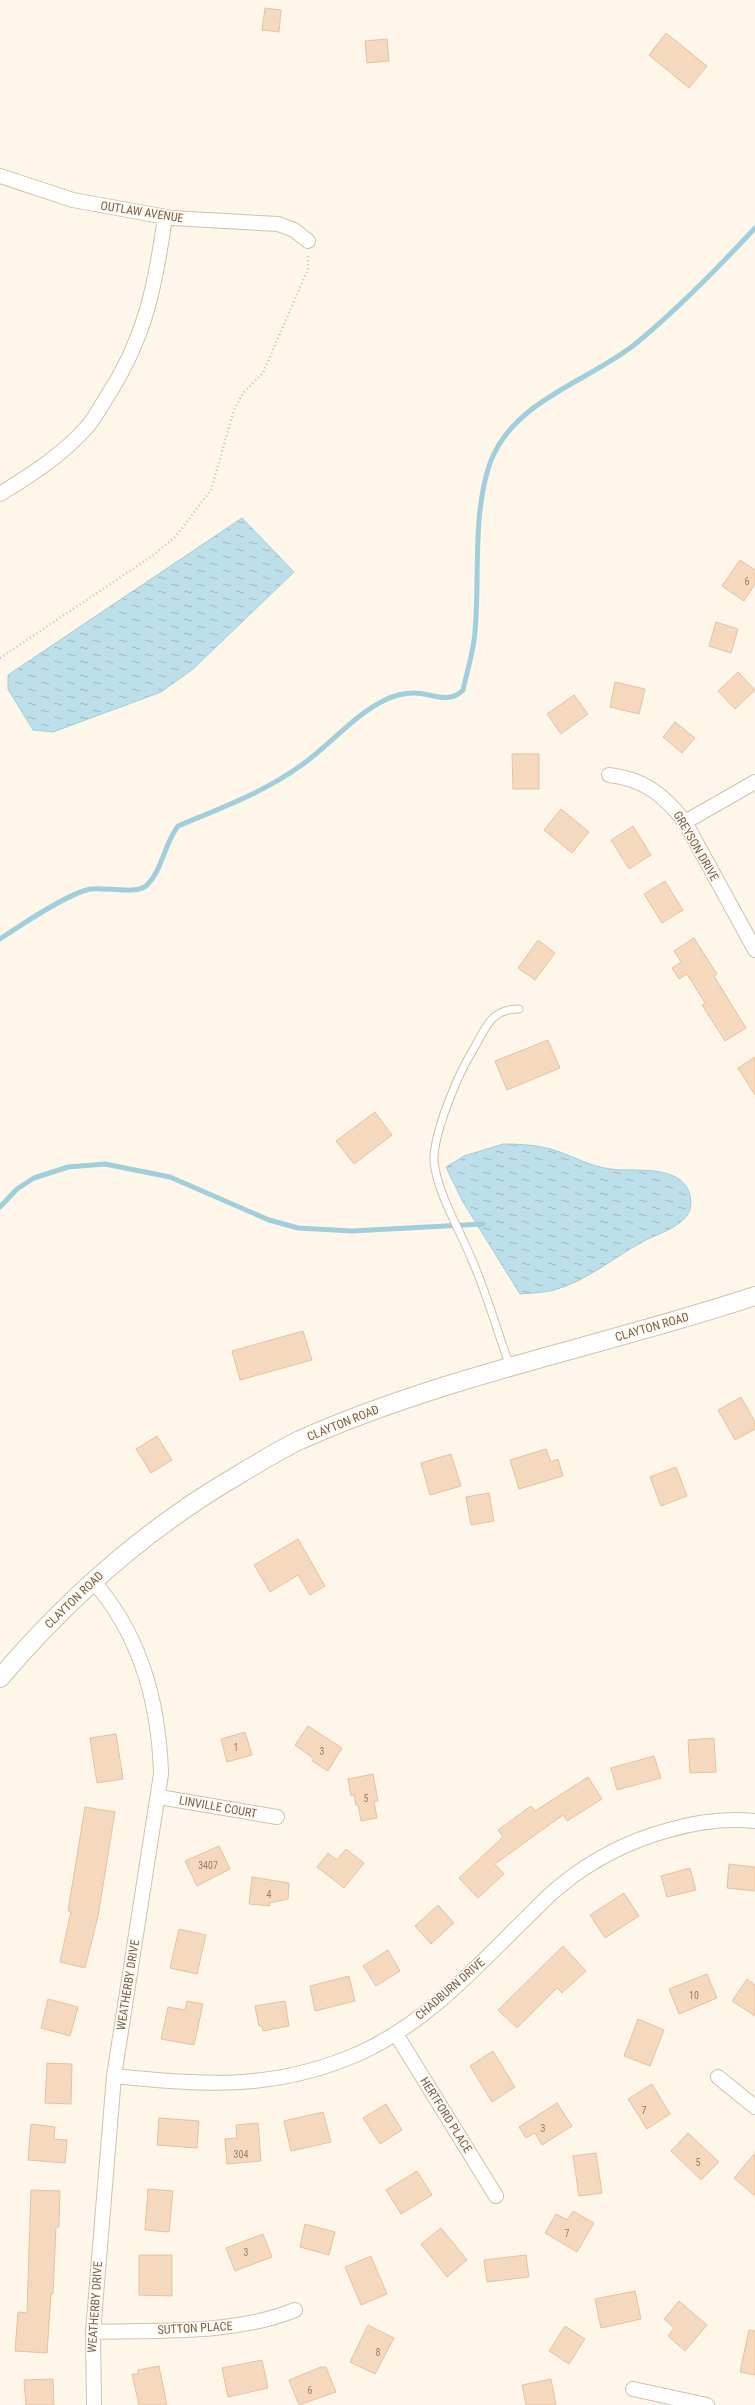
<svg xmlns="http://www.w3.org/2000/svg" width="755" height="2405" viewBox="0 0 755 2405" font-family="'Roboto Condensed',sans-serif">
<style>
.water{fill:url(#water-ripples);stroke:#a1cedc}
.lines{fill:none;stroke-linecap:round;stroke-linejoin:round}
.stream{stroke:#a1cedc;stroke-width:5}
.building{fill:#f5d9bf;stroke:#e9c09e}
.service-casing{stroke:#d2c0ad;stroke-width:9}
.minor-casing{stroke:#d2c0ad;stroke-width:16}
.tertiary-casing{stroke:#d2c0ad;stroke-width:20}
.path{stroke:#dbbca1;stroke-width:2.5;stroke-dasharray:1 3;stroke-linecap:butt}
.service{stroke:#fff;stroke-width:7}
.minor{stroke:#fff;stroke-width:14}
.tertiary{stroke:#fff;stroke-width:18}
.labels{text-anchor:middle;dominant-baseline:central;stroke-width:3;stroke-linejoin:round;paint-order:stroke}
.number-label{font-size:10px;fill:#9a7e67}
.street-label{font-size:12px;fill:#7b5f4a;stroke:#fffbf1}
</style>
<defs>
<pattern id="water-ripples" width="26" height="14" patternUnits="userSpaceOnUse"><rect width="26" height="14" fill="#bcdfe9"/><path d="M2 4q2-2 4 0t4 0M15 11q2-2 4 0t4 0" fill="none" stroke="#9eb8bf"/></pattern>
</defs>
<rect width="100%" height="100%" fill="#fef7e9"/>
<path class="water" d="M242 518 294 572 193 669 161 692 53 732 33 730 8 689V675Z
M503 1144C521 1144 537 1145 554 1150 573 1156 591 1167 611 1169 633 1172 671 1165 686 1186 692 1194 693 1209 686 1217 674 1230 659 1233 644 1241 614 1257 587 1281 554 1290 543 1293 531 1293 520 1294L463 1202 446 1167 464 1156Z"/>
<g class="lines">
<path class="stream" d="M0 939C21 925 68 893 91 889 104 887 138 895 147 885 163 869 164 844 178 826 221 808 265 792 303 764 331 744 354 715 385 700 393 696 404 693 414 693 431 693 449 705 463 690 467 671 474 651 475 631 480 577 472 516 490 463 513 401 585 383 634 345 677 310 717 269 755 228
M0 1207 17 1189 34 1178 68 1167 105 1164 170 1177 269 1220 298 1228 352 1231 483 1224"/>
</g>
<path class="building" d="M265 8 281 10 279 32 262 30Z
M666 33 707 66 689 88 649 55Z
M387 39 389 61 367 63 365 41Z
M740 560 755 570V584L744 601 722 586Z
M716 622 738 629 731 653 709 646Z
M738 672 755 690 735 709 718 691Z
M615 682 645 689 639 714 610 707Z
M574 695 588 714 561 734 547 714Z
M675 722 695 738 682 753 663 737Z
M512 754H539V789H513Z
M561 809 589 832 572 853 544 830Z
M633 826 651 855 629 869 611 840Z
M665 881 683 910 662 923 644 894Z
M694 938 717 974 714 976 746 1028 725 1041 702 1005 705 1003 687 974 679 979 672 968 681 962 674 951Z
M538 940 555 953 535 980 518 968Z
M548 1040 560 1068 507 1090 495 1061Z
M755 1057V1095L738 1068Z
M375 1112 392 1135 354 1164 336 1141Z
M303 1331 312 1360 240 1380 232 1351Z
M741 1397 755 1422V1429L735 1440 718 1410Z
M157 1436 172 1460 151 1473 136 1449Z
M546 1449 551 1462 558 1459 563 1476 519 1489 510 1460Z
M451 1454 461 1486 430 1495 421 1463Z
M676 1467 687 1496 661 1506 650 1477Z
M489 1493 494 1521 471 1525 466 1497Z
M298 1539 325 1586 310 1595 298 1575 270 1592 254 1565Z
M308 1726 342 1748 328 1771 312 1761 314 1759 295 1745Z
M245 1732 252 1755 227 1762 221 1739Z
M116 1734 123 1779 97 1783 90 1738Z
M714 1738 716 1772 690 1773 688 1740Z
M654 1756 661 1778 617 1790 611 1768Z
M373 1774 378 1801H374L377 1818 361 1821 358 1805H356L354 1795 351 1796 348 1779Z
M588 1777 602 1799 567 1821 563 1815 495 1864 504 1874 478 1898 459 1878 503 1837 498 1830 531 1806 535 1811Z
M85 1807 115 1812 98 1916 85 1968 60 1962 71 1911H68Z
M219 1846 230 1869 197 1886 185 1861Z
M346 1849 364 1863 344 1888 317 1867 328 1853 337 1860Z
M729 1864 755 1867V1891L727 1888Z
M690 1868 696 1890 667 1897 661 1876Z
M252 1877 289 1883 288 1899 269 1903 270 1906 249 1904Z
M624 1893 639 1916 605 1938 590 1915Z
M438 1905 454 1923 431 1944 415 1926Z
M179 1929 206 1935 197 1974 170 1968Z
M563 1946 586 1971 562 1993 557 1988 517 2028 498 2010Z
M388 1950 400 1971 376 1986 363 1966Z
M707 1974 717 1998 679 2014 669 1989Z
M349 1976 355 2001 315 2011 310 1986Z
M747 1979 755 1985V2016L732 2001Z
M48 1999 78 2007 70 2036 41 2028Z
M187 2001 203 2004 194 2045 161 2039 168 2007 185 2010Z
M285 2001 289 2026 263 2031 262 2026H259L255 2006Z
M638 2019 664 2030 650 2066 624 2056Z
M493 2051 515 2087 492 2102 470 2066Z
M47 2063 72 2064 71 2104 45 2103Z
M652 2084 670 2114 647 2129 628 2099Z
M557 2103 572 2126 542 2145 535 2133 526 2138 519 2127Z
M386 2104 402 2130 380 2144 363 2118Z
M323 2112 331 2142 291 2151 284 2121Z
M159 2118 199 2121 197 2148 157 2145Z
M258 2123 261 2161 227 2164 225 2139 237 2138 236 2125Z
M31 2124 55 2127 54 2139 67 2140 65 2163 28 2160Z
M688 2133 719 2162 701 2180 671 2151Z
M596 2153 602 2193 579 2196 573 2156Z
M755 2153V2196L734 2178Z
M417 2171 432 2195 401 2214 386 2190Z
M148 2189 173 2191 169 2232 145 2230Z
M31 2190 60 2191 59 2227H56L53 2294H51L47 2353 15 2351 18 2312 27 2313Z
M573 2211 594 2223 577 2252 545 2233 556 2214 567 2220Z
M305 2224 335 2232 329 2255 300 2247Z
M441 2228 467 2260 447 2277 421 2244Z
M263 2234 272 2257 235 2271 226 2248Z
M139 2255H172V2296L139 2295Z
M526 2255 529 2277 487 2282 484 2260Z
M371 2256 387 2294 361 2305 345 2267Z
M635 2291 641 2319 601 2328 595 2299Z
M679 2301 707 2325 685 2351 668 2336 674 2328 664 2319Z
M368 2325 394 2338 375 2374 350 2362Z
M565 2326 585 2339 569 2364 549 2351Z
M749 2330 755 2331V2375L740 2372Z
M262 2360 268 2388 228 2397 222 2368Z
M159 2366 167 2405H139L132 2374H138V2370Z
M321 2367H326L336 2392 299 2405 289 2380Z
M53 2379 54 2405H26L24 2380Z
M551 2379 556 2405H526L522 2385Z"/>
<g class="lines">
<g class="service-casing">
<path id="service" d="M510 1366C497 1331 487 1294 472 1260 460 1230 437 1193 434 1161 433 1134 458 1074 473 1050 486 1028 490 1009 519 1009"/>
</g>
<g class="minor-casing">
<path id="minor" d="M0 176 73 200 172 218 278 224 294 230 308 241
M0 494C31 475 62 455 86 428 94 420 99 409 105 400 145 339 155 288 165 217
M609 775C644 779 664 795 685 822L755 950
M685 822 755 782
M93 1581C141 1635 159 1704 161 1774L114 2076 93 2332 94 2405
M159 1797 277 1817
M396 2034 496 2196
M114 2076C205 2085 274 2091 360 2053 423 2024 470 1974 518 1926 532 1913 545 1898 560 1886 593 1859 628 1841 669 1830 696 1822 727 1818 755 1821
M718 2077 755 2107
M93 2332C159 2330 232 2335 295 2310
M633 2389 707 2405"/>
</g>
<g class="tertiary-casing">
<path id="tertiary" d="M0 1678C69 1597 148 1527 240 1474 260 1462 279 1450 300 1440 446 1375 604 1346 755 1296"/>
</g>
<path class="path" d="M0 658 155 554 176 536 211 490 234 410 243 393 263 373 308 269V256"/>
<use href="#service" class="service"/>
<use href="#minor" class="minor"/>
<use href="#tertiary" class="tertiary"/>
</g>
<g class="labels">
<g class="number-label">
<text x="747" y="581">6</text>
<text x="236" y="1747">1</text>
<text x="322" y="1751">3</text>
<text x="366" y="1798">5</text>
<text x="208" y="1865">3407</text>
<text x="269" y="1894">4</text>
<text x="694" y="1995">10</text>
<text x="644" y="2110">7</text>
<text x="543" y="2128">3</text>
<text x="241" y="2154">304</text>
<text x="698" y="2162">5</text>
<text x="567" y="2233">7</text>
<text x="246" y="2252">3</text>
<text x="378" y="2352">8</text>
<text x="310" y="2390">6</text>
</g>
<g class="street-label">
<text transform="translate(142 212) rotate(9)">OUTLAW AVENUE</text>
<text transform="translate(696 846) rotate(60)">GREYSON DRIVE</text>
<text transform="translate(652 1327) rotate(-16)">CLAYTON ROAD</text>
<text transform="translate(343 1423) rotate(-22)">CLAYTON ROAD</text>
<text transform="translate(74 1600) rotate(-44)">CLAYTON ROAD</text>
<text transform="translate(218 1807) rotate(10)">LINVILLE COURT</text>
<text transform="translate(128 1985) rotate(-81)">WEATHERBY DRIVE</text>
<text transform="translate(450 1989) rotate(-41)">CHADBURN DRIVE</text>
<text transform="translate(446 2115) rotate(58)">HERTFORD PLACE</text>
<text transform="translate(95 2307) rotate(-86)">WEATHERBY DRIVE</text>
<text transform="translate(195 2328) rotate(-3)">SUTTON PLACE</text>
</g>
</g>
</svg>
